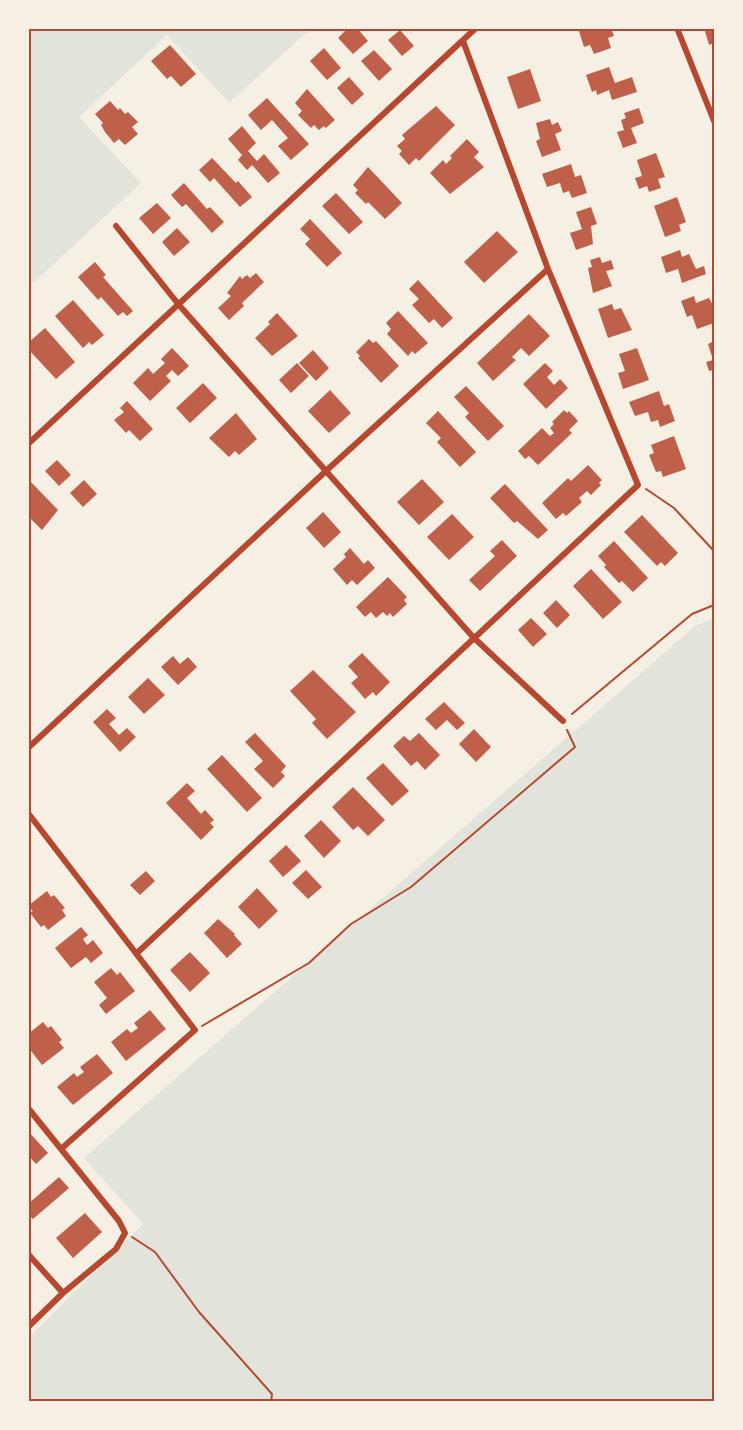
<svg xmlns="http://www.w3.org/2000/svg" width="743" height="1430" viewBox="0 0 743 1430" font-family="'Roboto Condensed',sans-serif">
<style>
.green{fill:#e2e4dc}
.building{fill:#bf614a}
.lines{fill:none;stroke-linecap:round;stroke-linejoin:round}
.path{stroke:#b5482f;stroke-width:2}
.minor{stroke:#b5482f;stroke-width:6}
.neatline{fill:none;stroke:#b5482f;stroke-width:2}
</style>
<rect width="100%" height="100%" fill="#f6efe4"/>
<path class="green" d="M29 28H310V29L229 103 167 35 79 117 141 183 29 287Z
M714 618V1401L29 1402V1337L143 1224 84 1158 695 626Z"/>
<path class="building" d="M348 28H357L368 41 353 54 338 38Z
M578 28H611L614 36 608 38 611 48 594 54 590 45 584 47Z
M704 28H714V43L709 45Z
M400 30 414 46 402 56 388 40Z
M170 45 196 74 181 87 171 76 167 79 151 61Z
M324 48 341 68 327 80 310 61Z
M374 50 392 69 379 81 361 61Z
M609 67 615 83 632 77 637 92 612 100 609 90 597 95 596 90 592 92 586 75Z
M530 69 541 101 518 109 507 77Z
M349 77 364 94 352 105 337 88Z
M307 89 335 120 326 128 324 126 319 130 314 125 311 128 298 115 302 111 295 103Z
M267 98 309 144 291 160 278 146 288 138 272 120 261 130 248 115Z
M110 101 118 110 120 108 125 114 128 112 138 122 132 127 138 134 125 145 119 139 114 143 105 132 101 125 103 123 95 114Z
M436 106 455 125 419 161 416 158 409 165 399 154 402 151 397 146 405 139 402 135Z
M639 108 644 123 631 128 637 143 623 148 617 132 624 130 621 120 626 118 624 113Z
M550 119 552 125 558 122 562 131 555 134 561 150 542 157 536 141 540 139 536 123Z
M242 126 256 143 248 151 257 161 264 154 280 173 268 183 252 165 247 170 238 160 242 155 228 139Z
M467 139 479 152 474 157 484 167 450 194 430 173 443 160 446 164 452 158 450 156Z
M656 153 665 177 658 179 661 188 649 192 647 186 639 189 635 178 642 176 637 160Z
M212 158 236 183 238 181 252 197 240 207 214 178 210 182 199 170Z
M571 164 575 177 581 175 587 193 572 198 569 191 563 193 560 183 547 187 542 174Z
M368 167 402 203 385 219 368 202 366 204 355 193 358 190 353 185Z
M184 183 207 209 210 207 224 222 212 233 186 204 182 207 171 195Z
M336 193 363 222 349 234 322 206Z
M677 197 686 222 679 225 681 231 665 237 654 206Z
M157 203 171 218 153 234 139 218Z
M591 207 597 224 591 226 593 244 576 250 570 233 582 229 576 212Z
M310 219 342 253 327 267 305 244 310 239 300 229Z
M177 228 190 242 174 256 162 242Z
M497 231 518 252 484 283 464 262Z
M680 250 682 257 689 254 696 269 704 266 706 274 682 283 678 269 666 273 661 257Z
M600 257 602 263 611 260 614 269 606 271 612 286 593 293 588 268 592 267 590 260Z
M95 262 106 275 103 277 133 311 127 316 123 312 118 316 101 297 98 300 78 277Z
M256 273 264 282 242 303 244 306 229 320 218 308 231 296 227 293 240 276 242 279 247 275 250 278Z
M418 280 453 318 442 328 434 319 429 323 412 305 419 299 409 289Z
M694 296 696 303 709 298 714 307V323L697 329 692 315 687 317 681 301Z
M73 300 104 335 92 345 89 342 83 348 55 316Z
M612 304 614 310 621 308 632 330 608 338 598 309Z
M398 311 428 343 415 354 412 351 408 356 387 334 391 329 386 323Z
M277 313 298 336 272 356 255 338 270 324 268 322Z
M529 314 550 336 529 356 521 348 512 357 516 360 493 381 477 363Z
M45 328 75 362 56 379 28 349V343Z
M369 339 373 343 376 341 399 366 381 383 358 358 360 356 356 352Z
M714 341V370L709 371 706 362 713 360 708 344Z
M172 348 189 366 178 376 172 370 166 376 171 381 150 401 133 383 148 368 153 374 165 363 161 359Z
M637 348 649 380 623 389 618 373 625 371 619 354Z
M313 350 329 368 316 381 299 363Z
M297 363 309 376 291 393 279 380Z
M545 363 553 371 547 377 554 385 560 379 568 388 546 409 523 384Z
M203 383 217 398 190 423 176 408Z
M466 386 504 426 488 441 465 417 469 413 454 397Z
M330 390 351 413 329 433 308 411Z
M659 391 664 406 669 404 675 421 660 427 658 420 651 422 648 412 635 416 629 402Z
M127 401 153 429 140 441 129 430 126 433 114 420 124 412 120 408Z
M564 410 567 413 569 411 578 421 569 430 572 433 538 465 529 456 525 459 518 451 542 428 550 436 554 433 550 428 554 424 552 422Z
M438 411 476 452 460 467 437 442 441 438 426 423Z
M236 413 257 439 239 455 235 451 229 457 209 438Z
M674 436 686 469 663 477 661 471 656 472 649 455 654 453 651 445Z
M57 460 71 475 59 486 45 471Z
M588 465 602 480 599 483 601 485 591 495 587 491 579 498 582 502 566 516 563 513 556 519 542 503 568 478 571 481Z
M28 479 58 510 42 530 28 516Z
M422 479 444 502 419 525 397 502Z
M84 480 97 494 83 507 70 493Z
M505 484 548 530 538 539 517 521 514 523 490 498Z
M323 512 341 532 324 548 306 528Z
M452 514 474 537 449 560 427 537Z
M642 515 678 553 665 566 661 562 657 566 624 532Z
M502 540 517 556 480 591 469 580 495 556 490 551Z
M614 541 648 578 633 592 622 581 619 583 604 567 606 565 598 556Z
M350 548 364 564 368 560 375 568 357 585 352 580 347 585 333 569 346 557 344 554Z
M591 569 622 602 603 619 573 586Z
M388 577 407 597 404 600 407 604 393 617 390 613 387 616 383 612 376 618 371 612 365 617 356 607Z
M556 600 570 615 557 628 543 613Z
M531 618 547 634 533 647 518 630Z
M362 653 390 682 376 696 373 692 365 699 351 683 358 677 348 666Z
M173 656 180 664 188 657 197 667 178 685 161 667Z
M313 670 356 712 327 739 312 723 316 719 290 691Z
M148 678 165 695 144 714 128 697Z
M444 702 465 723 457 730 447 720 436 730 425 719Z
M107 709 116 718 109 724 119 735 127 728 136 737 120 752 93 722Z
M474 729 491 747 476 762 459 744Z
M255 733 286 766 281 772 285 776 273 788 254 769 263 761 245 742Z
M419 733 440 755 425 770 417 761 411 766 393 746 404 736 410 741Z
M222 755 262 798 247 812 207 769Z
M383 763 409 791 392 806 366 778Z
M187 783 195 791 187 798 201 814 205 810 214 820 210 823 214 827 201 840 166 803Z
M353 787 385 820 368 836 358 826 353 830 332 807Z
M321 820 341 841 324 858 304 836Z
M286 845 301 861 283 877 269 861Z
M306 870 322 887 308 899 292 883Z
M146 871 155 881 140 895 130 885Z
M257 888 278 911 259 929 238 907Z
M47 891 51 897 54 895 65 908 62 910 66 916 48 930 44 925 41 927 30 913 33 911 28 906Z
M218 919 235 934 234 935 242 944 227 958 204 933Z
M81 927 88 935 83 939 87 945 93 940 103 953 91 963 86 957 71 968 55 948Z
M190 952 210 973 190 992 170 970Z
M111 968 117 975 120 972 135 991 106 1014 99 1005 107 998 94 982Z
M150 1010 166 1029 126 1061 111 1042 127 1029 131 1033 138 1028 134 1023Z
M43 1022 48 1028 51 1026 62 1040 59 1042 64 1048 42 1065 28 1047V1034Z
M97 1054 113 1073 73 1105 57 1087 74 1073 77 1077 84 1072 80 1067Z
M28 1131 48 1153 36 1164 28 1155Z
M59 1177 69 1188 33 1219 28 1214V1204Z
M85 1213 102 1232 73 1258 56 1238Z"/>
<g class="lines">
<path class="path" d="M646 489 674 508 714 551
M572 714 692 614 714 605
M202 1026 309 963 351 924 411 887 575 747 567 730
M132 1237 155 1252 199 1312 272 1394 271 1402"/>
<path class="minor" d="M677 28 714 121
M116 226 179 305 473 637 563 721
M28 444 476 28
M28 748 327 470 548 269
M28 813 195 1030 61 1149
M137 953 638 485 548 269 463 41
M28 1108 119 1221 125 1233 116 1249 63 1293 28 1327
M28 1254 63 1293"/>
</g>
<rect width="743" height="1430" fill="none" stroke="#f6efe4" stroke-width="60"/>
<rect x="30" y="30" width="683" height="1370" class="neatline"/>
</svg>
